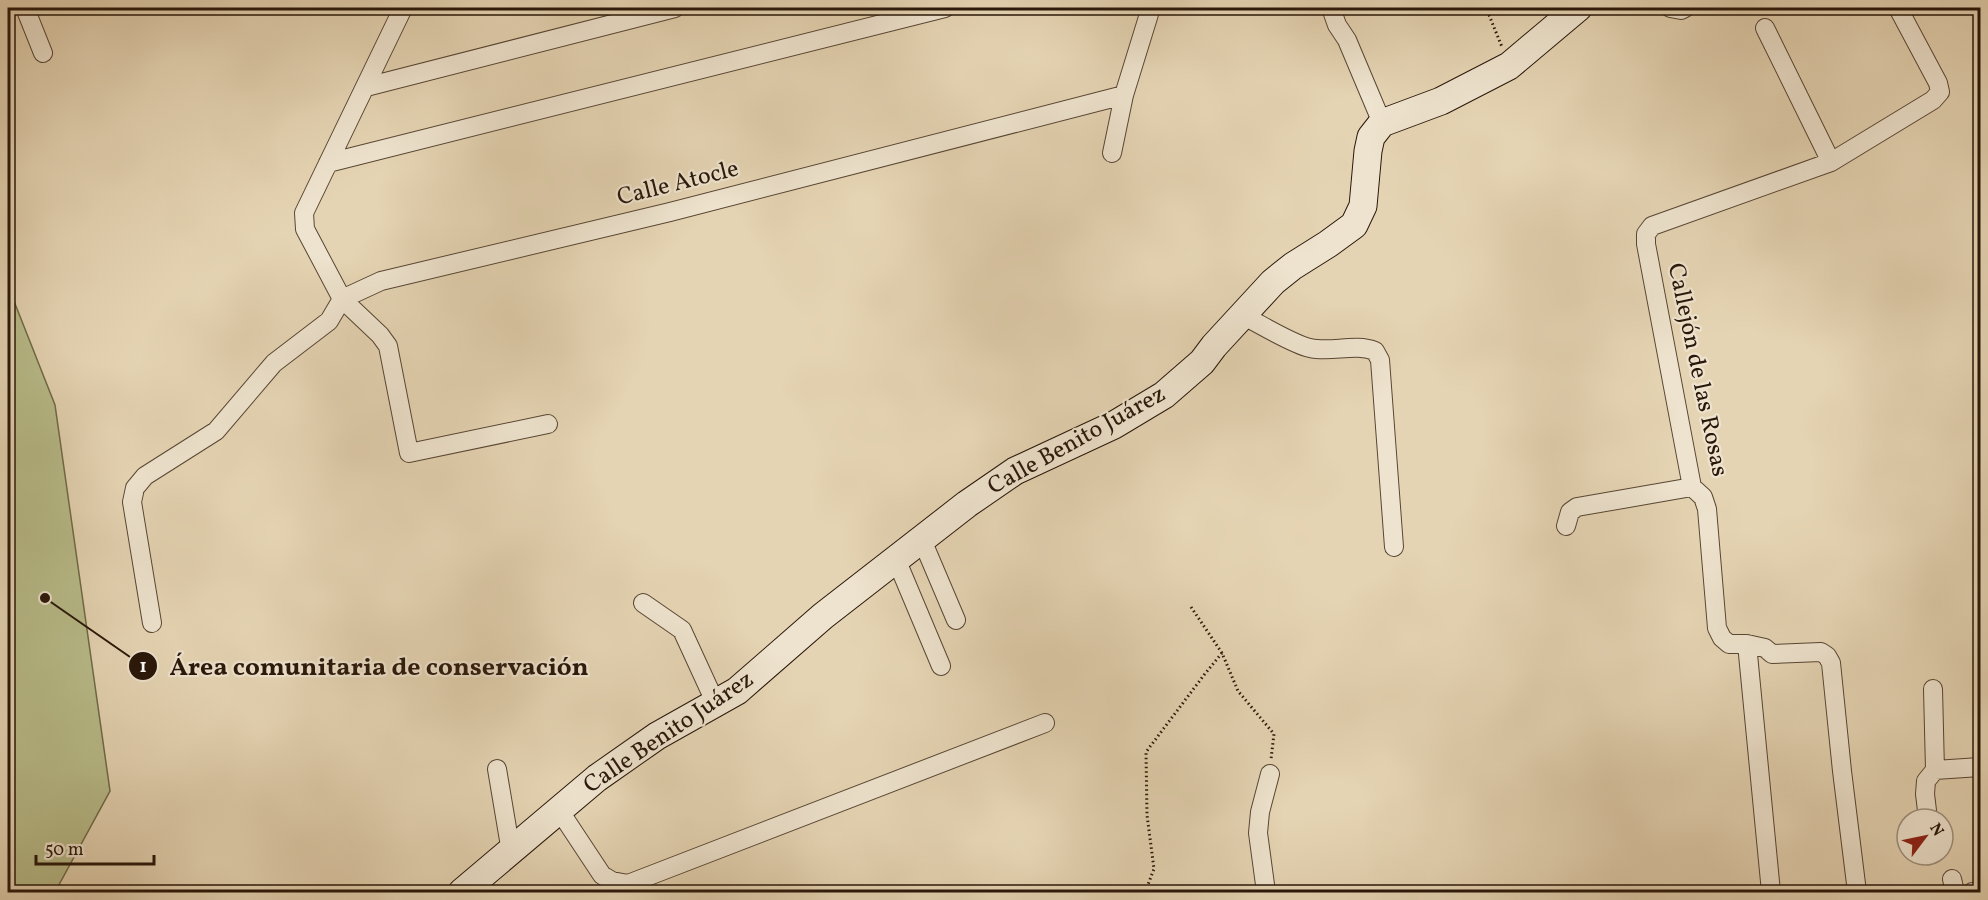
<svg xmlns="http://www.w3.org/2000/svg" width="1988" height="900" viewBox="0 0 1988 900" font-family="Vollkorn,serif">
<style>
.green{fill:#b8bc8a;stroke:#706a4a;stroke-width:1.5}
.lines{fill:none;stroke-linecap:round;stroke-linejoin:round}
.street-casing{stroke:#584634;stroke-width:20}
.secondary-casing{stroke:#29170a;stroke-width:29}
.path{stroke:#29170a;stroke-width:3;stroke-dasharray:1.5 3;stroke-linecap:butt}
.street{stroke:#eee3ce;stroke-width:18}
.secondary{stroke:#eee3ce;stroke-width:27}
.labels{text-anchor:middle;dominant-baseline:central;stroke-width:4.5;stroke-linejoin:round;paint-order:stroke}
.street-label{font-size:24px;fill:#29170a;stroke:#eee3ce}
.leader{fill:none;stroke:#29170a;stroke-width:2}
.callout-dot{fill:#29170a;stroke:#eee3ce;stroke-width:2}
.mark-label{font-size:18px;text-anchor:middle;font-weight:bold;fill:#fff}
.callout-label{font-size:26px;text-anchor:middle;font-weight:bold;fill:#29170a;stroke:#eee3ce;stroke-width:4.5;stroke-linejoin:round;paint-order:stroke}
</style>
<rect width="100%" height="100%" fill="#e5d4b3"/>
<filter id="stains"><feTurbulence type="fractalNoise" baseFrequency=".00333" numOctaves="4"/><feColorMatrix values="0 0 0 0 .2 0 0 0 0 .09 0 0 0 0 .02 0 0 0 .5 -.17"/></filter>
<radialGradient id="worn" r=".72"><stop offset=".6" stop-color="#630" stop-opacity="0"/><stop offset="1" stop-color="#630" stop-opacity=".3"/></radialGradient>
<path class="green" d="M8 286 55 405 110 791 55 892H8Z"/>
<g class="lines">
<g class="street-casing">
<path id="street" d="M25 8 43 53
M403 8 304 213 305 229 342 299 380 335 388 346 409 453 548 424
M1331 8 1337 25 1347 40 1382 123
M1670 8 1681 10 1685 8
M1765 28 1831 162
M366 87 675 8
M1112 153 1124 95
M328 163 945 8
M1242 315C1260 324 1292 344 1310 348 1331 353 1355 343 1375 351L1380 360 1394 547
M1566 526 1570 512 1577 507 1692 487
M922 540 956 620
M896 559 941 666
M643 603 682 630 716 704
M152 623 132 502 135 488 145 476 216 431 274 363 329 321 342 299 381 281 670 212 1124 95 1149 14
M1747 644 1771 892
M1933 689 1935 770
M497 769 511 852
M1935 770 1980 767
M559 810 602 875 612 881 628 884 1045 723
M1928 819 1925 794 1926 781 1935 770
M1952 879 1955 892
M1266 892 1258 833 1260 812 1270 774
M1857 892 1842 771 1831 663 1827 656 1821 652 1772 654 1765 648 1747 644H1729L1722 638 1717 628 1707 509 1703 497 1692 487 1646 244V234L1652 226 1831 162 1933 100 1940 92 1938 83 1898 8
M1972 892H1980"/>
</g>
<g class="secondary-casing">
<path id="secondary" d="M462 892 597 778 657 736 737 691 823 616 967 504 1015 471 1114 425 1164 395 1202 362 1214 346 1273 282 1293 266 1328 244 1354 225 1363 206 1368 151 1371 137 1382 123 1441 101 1509 66 1578 8"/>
</g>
<path class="path" d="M1489 15 1502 47
M1191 607 1222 653 1238 691 1274 734 1271 759
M1145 892 1154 869 1147 815 1146 752 1204 675 1222 653"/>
<use href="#street" class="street"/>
<use href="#secondary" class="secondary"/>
</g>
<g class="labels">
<g class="street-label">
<text transform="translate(678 184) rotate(-14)">Calle Atocle</text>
<text transform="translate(1697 370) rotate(78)">Callejón de las Rosas</text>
<text transform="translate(1077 441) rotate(-29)">Calle Benito Juárez</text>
<text transform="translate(669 733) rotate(-34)">Calle Benito Juárez</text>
</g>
</g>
<path class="leader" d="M45 598L143 666"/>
<g class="callout-dot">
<circle cx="45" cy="598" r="6"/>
<circle cx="143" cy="666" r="15"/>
</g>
<g class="mark-label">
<text x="143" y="672">1</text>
</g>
<g class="callout-label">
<text x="379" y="675">Área comunitaria de conservación</text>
</g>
<rect width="1988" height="900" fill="none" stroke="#e5d4b3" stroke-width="30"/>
<rect x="9" y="9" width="1970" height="882" fill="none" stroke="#29170a" stroke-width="3"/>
<rect x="15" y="15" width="1958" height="870" fill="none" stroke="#29170a" stroke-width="1.5"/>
<g transform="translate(1925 837) rotate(58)"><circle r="28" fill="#eee3ce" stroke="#9f9180" stroke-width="1.5"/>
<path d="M0-4.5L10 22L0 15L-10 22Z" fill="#8f2418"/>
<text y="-9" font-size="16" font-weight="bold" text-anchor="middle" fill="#29170a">N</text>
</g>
<path d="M36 855v9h118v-9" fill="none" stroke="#29170a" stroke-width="3"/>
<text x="45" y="855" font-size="18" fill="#29170a" stroke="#eee3ce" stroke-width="4.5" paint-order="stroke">50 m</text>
<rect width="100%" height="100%" filter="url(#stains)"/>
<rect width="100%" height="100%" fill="url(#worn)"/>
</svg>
